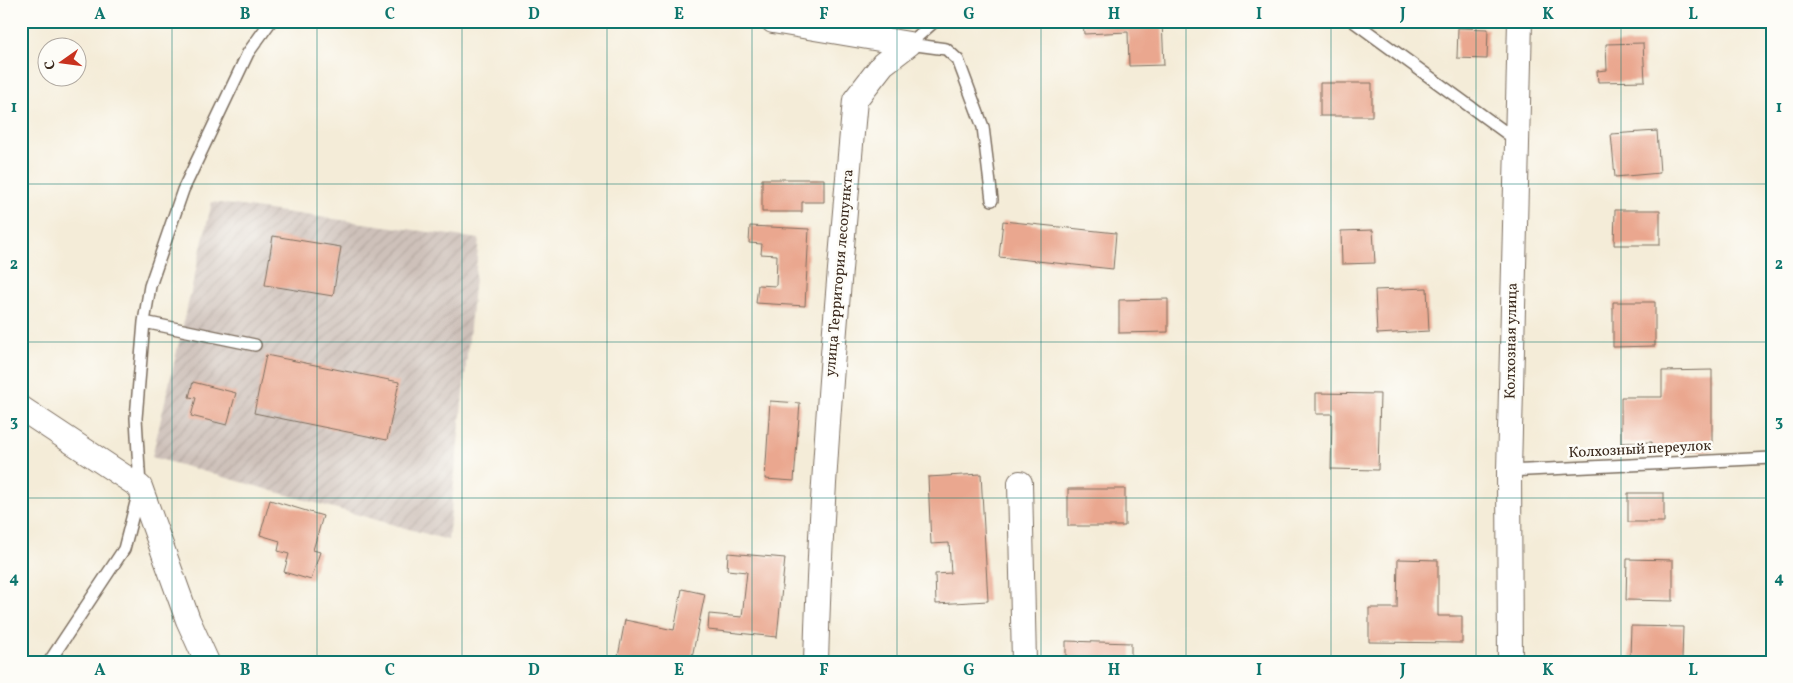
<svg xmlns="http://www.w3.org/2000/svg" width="1793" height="683" viewBox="0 0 1793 683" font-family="Vollkorn,serif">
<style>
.industrial{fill:url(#industrial-furrows)}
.building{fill:#eaa78f}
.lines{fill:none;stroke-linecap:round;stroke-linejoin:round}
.lane-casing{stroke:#7c6e5f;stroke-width:14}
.street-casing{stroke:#7c6e5f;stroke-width:26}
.lane{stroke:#fff;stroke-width:11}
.street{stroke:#fff;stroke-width:24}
.grid{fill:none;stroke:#0f766e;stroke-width:1;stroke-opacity:0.55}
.labels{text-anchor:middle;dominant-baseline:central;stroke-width:5;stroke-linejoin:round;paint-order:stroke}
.street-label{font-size:15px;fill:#3b2a1e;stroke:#fdfcf7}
.neatline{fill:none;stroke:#0f766e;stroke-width:2}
.grid-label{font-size:16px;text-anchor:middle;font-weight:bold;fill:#0f766e}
</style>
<defs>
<pattern id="industrial-furrows" width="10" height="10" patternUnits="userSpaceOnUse" patternTransform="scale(1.25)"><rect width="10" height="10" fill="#cec1ba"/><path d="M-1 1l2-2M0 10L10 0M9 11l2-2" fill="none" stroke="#b2a69f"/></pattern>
</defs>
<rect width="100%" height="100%" fill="#fdfcf7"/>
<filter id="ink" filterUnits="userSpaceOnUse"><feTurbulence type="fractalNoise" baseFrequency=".02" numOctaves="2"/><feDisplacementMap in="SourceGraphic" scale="10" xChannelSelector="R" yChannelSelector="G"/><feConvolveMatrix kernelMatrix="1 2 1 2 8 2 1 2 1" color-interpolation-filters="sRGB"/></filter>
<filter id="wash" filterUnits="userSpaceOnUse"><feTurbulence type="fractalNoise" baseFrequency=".0096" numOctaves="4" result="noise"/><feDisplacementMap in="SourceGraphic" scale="20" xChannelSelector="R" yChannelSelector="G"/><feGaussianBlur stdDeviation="1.12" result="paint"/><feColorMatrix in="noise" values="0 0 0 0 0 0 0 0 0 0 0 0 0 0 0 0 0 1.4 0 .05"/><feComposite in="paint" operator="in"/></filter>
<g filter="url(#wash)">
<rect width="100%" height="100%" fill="#f4ecd8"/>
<path class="industrial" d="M212 202 479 239 448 540 152 457Z"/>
<g id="blocks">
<path class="building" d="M1083 21H1162L1164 65 1129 66 1128 32 1084 34Z
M1458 28 1488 29 1487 59 1457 58Z
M1643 43 1645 81 1598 82 1597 71 1607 70 1606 44Z
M1320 83H1372V116H1320Z
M1657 131 1660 173 1615 177 1611 134Z
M762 179H824V202H802V212H762Z
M1615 210H1660V245H1614Z
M1003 221 1116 233 1113 269 999 257Z
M750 226 809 229 805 306 756 303 758 285 776 286 777 255 761 254 762 244 749 243Z
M1373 230 1375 263 1342 264 1341 231Z
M273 236 341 247 333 296 265 285Z
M1427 288 1429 331 1377 334 1375 290Z
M1168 299V332L1119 333V300Z
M1613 302H1655V346L1613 347Z
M266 355 399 382 387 440 254 413Z
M1712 370V451H1652V442L1621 443V397H1662V371Z
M193 382 236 393 227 425 191 416 196 398 189 397Z
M1316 393 1380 394 1378 470 1331 469 1332 414H1316Z
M770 401 800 403 794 481 765 479Z
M981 474 988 601 936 604 935 574 951 573 949 543 931 544 928 477Z
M1068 489H1125V526H1068Z
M1628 493H1664V522H1628Z
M270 500 323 516 313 550 320 552 311 580 284 572 289 554 278 551 280 541 260 535Z
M728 553 785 558 777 637 708 630 709 614 742 617 747 572 727 570Z
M1398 559 1438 560V616H1462V643L1369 642V608H1397Z
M1627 559 1673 560V601L1626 600Z
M682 589 705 594 691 662H617L625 620 674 630Z
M1631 626 1683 627 1682 659 1630 657Z
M1066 641 1131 643V662H1066Z"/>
</g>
</g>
<g filter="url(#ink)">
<use href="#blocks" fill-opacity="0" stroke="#7c6e5f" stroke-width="1"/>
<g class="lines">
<g class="lane-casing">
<path id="lane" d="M1353 21 1516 140
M909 44 946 49 958 60 983 127 992 200
M909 44 935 21
M144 322 255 345
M1509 471 1772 458
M49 662 124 549 140 487 136 418 144 322 150 286 183 190 248 53 271 21"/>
</g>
<g class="street-casing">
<path id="street" d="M773 21 909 44 883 64 855 100C838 287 821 474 816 662
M21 408 140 487 188 620 207 662
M1020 483 1024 662
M1510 662 1509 471 1520 21"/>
</g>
<use href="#lane" class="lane"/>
<use href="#street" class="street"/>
</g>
</g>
<path class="grid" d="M172 21V662M317 21V662M462 21V662M607 21V662M752 21V662M897 21V662M1041 21V662M1186 21V662M1331 21V662M1476 21V662M1621 21V662M21 184H1772M21 342H1772M21 498H1772"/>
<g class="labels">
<g class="street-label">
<text transform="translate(840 273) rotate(-85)">улица Территория лесопункта</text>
<text transform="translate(1512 341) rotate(-89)">Колхозная улица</text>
<text transform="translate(1640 450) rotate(-3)">Колхозный переулок</text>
</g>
</g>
<rect width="1793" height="683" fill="none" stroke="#fdfcf7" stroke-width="55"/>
<g transform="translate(62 62) rotate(256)"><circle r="24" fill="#fdfcf7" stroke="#afa8a0"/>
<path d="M0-4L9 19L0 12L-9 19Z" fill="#c8321e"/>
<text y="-8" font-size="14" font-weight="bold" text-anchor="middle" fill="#3b2a1e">С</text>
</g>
<rect x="28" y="28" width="1738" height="628" class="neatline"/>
<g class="grid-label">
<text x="100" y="19">A</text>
<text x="245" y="19">B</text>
<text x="390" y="19">C</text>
<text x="534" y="19">D</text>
<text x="679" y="19">E</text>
<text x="824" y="19">F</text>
<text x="969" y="19">G</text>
<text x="1114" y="19">H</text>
<text x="1259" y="19">I</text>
<text x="1403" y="19">J</text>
<text x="1548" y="19">K</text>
<text x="1693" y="19">L</text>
<text x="14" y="112">1</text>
<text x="1779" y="112">1</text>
<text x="14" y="269">2</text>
<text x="1779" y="269">2</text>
<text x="14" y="426">3</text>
<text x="1779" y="426">3</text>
<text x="14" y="583">4</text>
<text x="1779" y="583">4</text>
<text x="100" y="675">A</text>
<text x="245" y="675">B</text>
<text x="390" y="675">C</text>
<text x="534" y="675">D</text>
<text x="679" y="675">E</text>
<text x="824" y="675">F</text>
<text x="969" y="675">G</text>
<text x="1114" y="675">H</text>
<text x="1259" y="675">I</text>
<text x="1403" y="675">J</text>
<text x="1548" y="675">K</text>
<text x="1693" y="675">L</text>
</g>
</svg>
